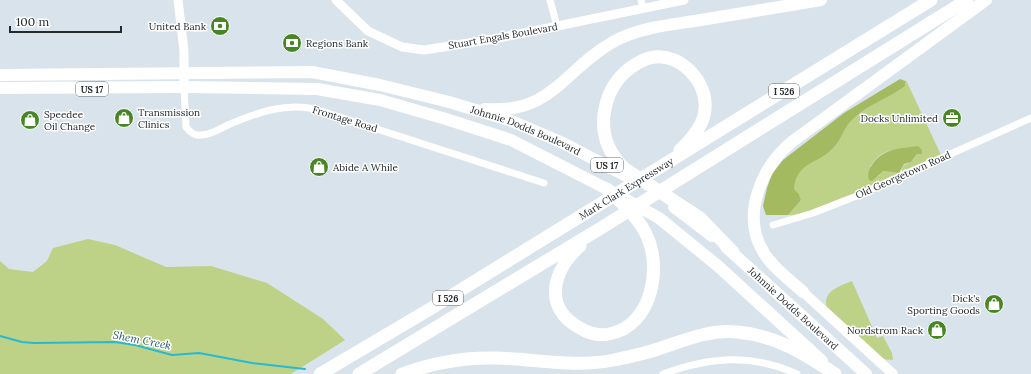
<svg xmlns="http://www.w3.org/2000/svg" width="1031" height="374" viewBox="0 0 1031 374" font-family="Lora,serif">
<style>
.green{fill:#bdd286}
.forest{fill:#a3ba61}
.lines{fill:none;stroke-linecap:round;stroke-linejoin:round}
.stream{stroke:#27b9d2;stroke-width:2}
.minor{stroke:#fff;stroke-width:7}
.tertiary{stroke:#fff;stroke-width:9}
.secondary{stroke:#fff;stroke-width:10}
.trunk{stroke:#fff;stroke-width:12}
.motorway{stroke:#fff;stroke-width:13}
.labels{text-anchor:middle;dominant-baseline:central;stroke-width:3;stroke-linejoin:round;paint-order:stroke}
.shield{fill:#fff;stroke:#666a6c;stroke-width:1}
.shield-label{font-size:9px;font-weight:bold;fill:#252a2d}
.poi-label{font-size:10px;fill:#252a2d;stroke:#fff;text-anchor:end}
.street-label{font-size:10px;fill:#252a2d;stroke:#fff}
.water-label{font-size:11px;font-style:italic;fill:#295f6a;stroke:#fff}
</style>
<rect width="100%" height="100%" fill="#d8e3eb"/>
<path class="green" d="M906 80 941 155 903 171H902C902 164 905 166 910 162 913 161 915 157 917 154 894 149 884 146 870 167L878 176 882 171 899 173C876 184 811 217 788 215L801 200 799 194 794 189C796 161 819 164 834 147 841 140 844 128 851 121 866 105 888 99 904 86L905 81Z
M88 239 115 245 166 267 211 266 267 283 323 319 345 340 291 374H0V261L9 269 33 272 47 261 53 248Z
M852 281 877 338 883 336 892 353 893 360 882 359 827 309C822 291 838 287 852 281Z"/>
<path class="forest" d="M900 79 905 81V86C888 99 866 105 851 121 844 128 841 140 834 147 820 164 796 161 794 189L799 194 801 200 788 215H766L763 206 767 188 772 174 783 160 844 113Z
M918 146 922 150V154H917L911 162 904 164 899 173 883 171 872 181 869 180C867 175 869 169 872 165 883 148 899 149 918 146Z"/>
<g class="lines">
<path class="stream" d="M0 336 22 342 34 343 115 342 135 345 172 355 199 353 252 363 305 369"/>
<path class="minor" d="M550 0 557 26
M641 0 643 8
M184 87 186 127C190 132 194 136 201 135 211 135 221 128 230 124 258 112 285 103 315 109L544 183
M773 225 813 213 854 197 1031 118
M663 374C709 357 751 353 797 374"/>
<path class="tertiary" d="M178 0 184 51V87
M336 0 368 31 402 47 424 50 494 39 684 0"/>
<path class="secondary" d="M803 292 893 374"/>
<g class="trunk">
<path id="s1" d="M0 75 312 72 380 85 449 102 509 120 563 143 630 178"/>
<path d="M0 88 184 87 317 89 380 100 446 119 511 140 607 189 659 218 718 266 822 361"/>
<path d="M485 109C553 114 563 70 613 42 639 27 671 25 701 20 741 13 781 7 821 0"/>
<path d="M674 207 712 236"/>
<path id="s2" d="M726 247 866 374"/>
<path d="M803 292C790 280 773 268 764 253 740 215 762 166 793 141L986 0"/>
</g>
<g class="motorway">
<path d="M680 150C692 139 704 125 705 109 708 83 681 53 654 57 645 58 637 63 630 68 617 78 608 93 605 109 600 133 607 152 625 169L700 218 733 252"/>
<path d="M580 246C553 270 542 308 580 328 588 333 599 336 609 334 653 326 663 265 645 232 636 215 621 202 607 189"/>
<path id="s3" d="M320 374 425 312 931 0"/>
<path d="M359 374 601 228 967 0"/>
<path d="M402 374C432 363 464 357 496 358 536 359 574 368 614 360 628 357 643 354 658 349 683 341 709 329 737 332 777 336 802 352 835 374"/>
</g>
</g>
<defs>
<g id="bank-disc" transform="scale(1)"><circle r="9.5" fill="#488625" stroke="#fff"/><path d="M-6-4H6V4H-6ZM0-2.3a2.3 2.3 0 1 0 0 4.6a2.3 2.3 0 1 0 0-4.6Z" fill="#fff"/></g>
<g id="shop-disc" transform="scale(1)"><circle r="9.5" fill="#488625" stroke="#fff"/><path d="M-5-2.5h2.3a2.7 3.5 0 0 1 5.4 0H5L5.5 6h-11ZM-1.5-2.5h3a1.5 2.3 0 0 0-3 0Z" fill="#fff"/></g>
<g id="office-disc" transform="scale(1)"><circle r="9.5" fill="#488625" stroke="#fff"/><path d="M-6-3h4V-5.5h4V-3h4V5H-6ZM-1-4.5V-3h2v-1.5ZM-6 0V1H6V0Z" fill="#fff"/></g>
</defs>
<g fill-rule="evenodd">
<use href="#bank-disc" x="220" y="26"/>
<use href="#bank-disc" x="292" y="43"/>
<use href="#shop-disc" x="124" y="118"/>
<use href="#office-disc" x="952" y="118"/>
<use href="#shop-disc" x="30" y="120"/>
<use href="#shop-disc" x="319" y="167"/>
<use href="#shop-disc" x="994" y="304"/>
<use href="#shop-disc" x="937" y="330"/>
</g>
<g class="labels">
<g class="shield">
<rect x="76" y="82" width="32" height="14" rx="3"/>
<rect x="769" y="84" width="30" height="14" rx="3"/>
<rect x="591" y="158" width="32" height="14" rx="3"/>
<rect x="433" y="291" width="30" height="14" rx="3"/>
</g>
<g class="shield-label">
<text x="92" y="89">US 17</text>
<text x="784" y="91">I 526</text>
<text x="607" y="165">US 17</text>
<text x="448" y="298">I 526</text>
</g>
<g class="poi-label">
<text x="206" y="26">United Bank</text>
<text x="306" y="43" text-anchor="start">Regions Bank</text>
<text x="138" y="112" text-anchor="start">Transmission<tspan x="138" dy="12">Clinics</tspan></text>
<text x="44" y="114" text-anchor="start">Speedee<tspan x="44" dy="12">Oil Change</tspan></text>
<text x="938" y="118">Docks Unlimited</text>
<text x="333" y="167" text-anchor="start">Abide A While</text>
<text x="980" y="298">Dick's<tspan x="980" dy="12">Sporting Goods</tspan></text>
<text x="923" y="330">Nordstrom Rack</text>
</g>
<g class="street-label">
<text transform="translate(503 36) rotate(-10)">Stuart Engals Boulevard</text>
<text transform="translate(345 119) rotate(17)">Frontage Road</text>
<text stroke="none"><textPath href="#s1" startOffset="534">Johnnie Dodds Boulevard</textPath></text>
<text transform="translate(903 175) rotate(-24)">Old Georgetown Road</text>
<text stroke="none"><textPath href="#s3" startOffset="358">Mark Clark Expressway</textPath></text>
<text stroke="none"><textPath href="#s2" startOffset="91">Johnnie Dodds Boulevard</textPath></text>
</g>
<g class="water-label">
<text transform="translate(142 340) rotate(11)">Shem Creek</text>
</g>
</g>
<path d="M10 26v6h111v-6" fill="none" stroke="#252a2d" stroke-width="2"/>
<text x="16" y="26" font-size="12" fill="#252a2d" stroke="#ffffff" stroke-width="3" paint-order="stroke">100 m</text>
</svg>
